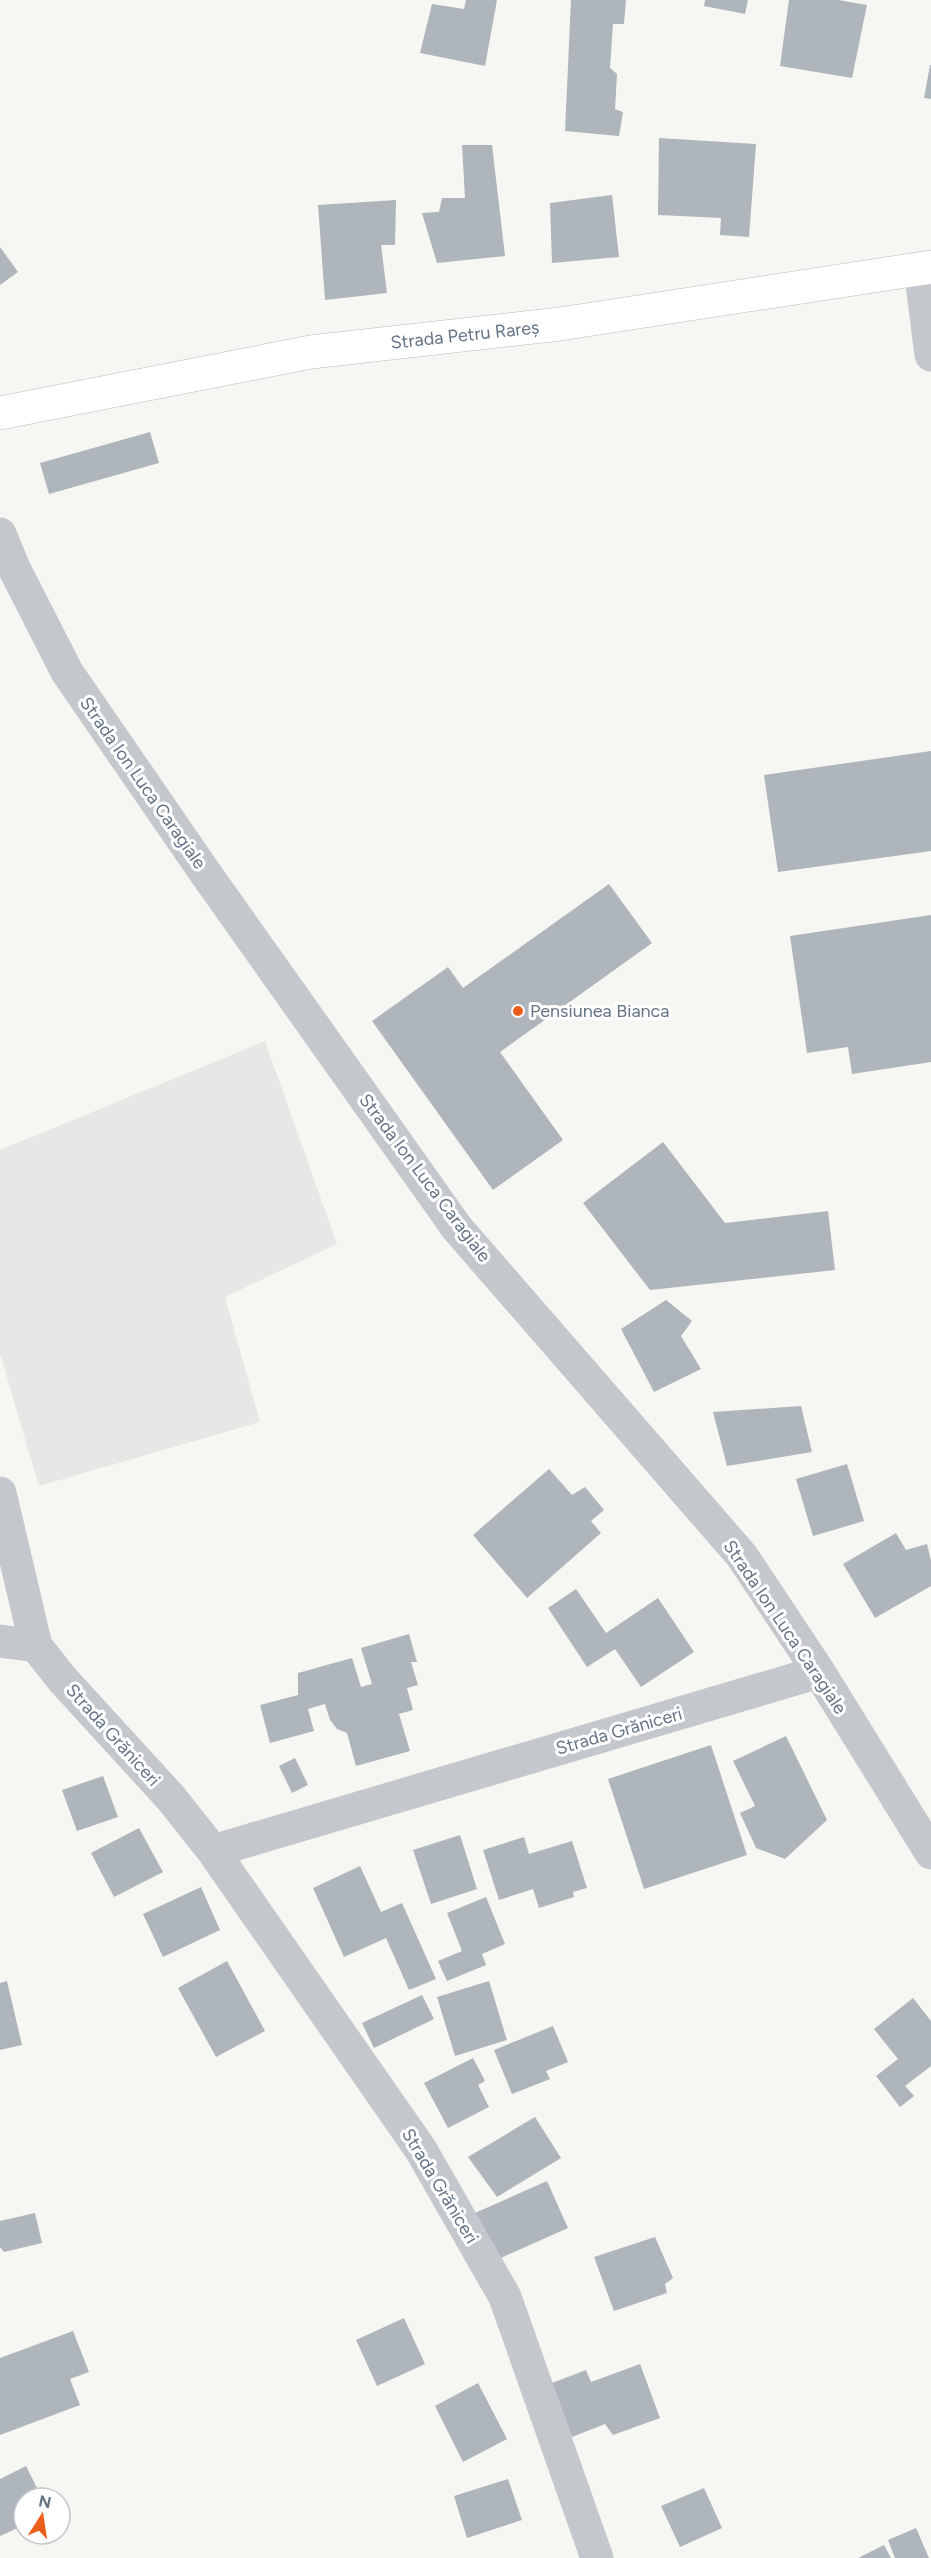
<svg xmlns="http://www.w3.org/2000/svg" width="931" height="2558" viewBox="0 0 931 2558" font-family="Figtree,sans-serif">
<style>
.built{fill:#e7e8e6}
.building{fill:#aeb5bb}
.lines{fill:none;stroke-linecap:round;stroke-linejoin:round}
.secondary-casing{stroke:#b6bbc0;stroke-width:34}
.street{stroke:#c4c7cb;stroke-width:33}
.secondary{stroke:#fff;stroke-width:33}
.poi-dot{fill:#ed5e1c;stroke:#fff;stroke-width:2}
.labels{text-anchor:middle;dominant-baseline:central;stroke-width:6;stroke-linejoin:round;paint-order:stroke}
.street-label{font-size:18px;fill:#647486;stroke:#fff}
.poi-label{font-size:18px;fill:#647486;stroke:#fff;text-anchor:start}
</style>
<rect width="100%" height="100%" fill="#f6f7f3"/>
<path class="built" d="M265 1041 337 1244 225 1297 260 1422 39 1486 0 1354V1150Z"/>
<path class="building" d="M466 0H497L485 66 420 53 432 4 464 9Z
M571 0H626L624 24H613L610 68 617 74 615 109 623 112 619 136 565 131Z
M705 0H748L745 14 704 6Z
M789 0H838L867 5 852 78 780 66Z
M930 65H931V99L924 98Z
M659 138 756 144 749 237 720 235 721 218 658 215Z
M462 145H492L505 256 437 263 422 213 439 212 442 198H465Z
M612 195 619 257 552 263 550 203Z
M396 200 395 245H381L387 293 325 300 318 205Z
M0 247 18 272 0 285Z
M150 432 159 463 49 494 40 463Z
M931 751V851L778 872 764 775Z
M609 884 652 943 500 1052 563 1140 493 1190 372 1021 448 967 463 988Z
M931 915V1062L852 1074 848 1047 807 1053 790 936Z
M663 1142 725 1223 828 1211 835 1270 650 1290 583 1203Z
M666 1300 692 1321 681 1336 701 1369 654 1392 621 1329Z
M801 1406 812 1452 727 1466 713 1412Z
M847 1464 864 1521 813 1536 796 1479Z
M549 1469 572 1495 585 1487 604 1510 591 1521 601 1533 527 1598 473 1535Z
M896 1533 906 1550 927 1544 931 1561V1586L875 1618 843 1564Z
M576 1589 606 1633 658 1598 694 1652 641 1687 615 1649 587 1667 548 1608Z
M409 1634 417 1662H411L418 1685 407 1688 413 1710 399 1714 410 1751 356 1766 347 1733 337 1729 330 1720 325 1704 308 1709 314 1731 270 1743 260 1705 298 1695V1673L352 1658 361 1687 372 1684 361 1648Z
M786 1736 827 1820 785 1859 756 1848 740 1813 755 1806 733 1761Z
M711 1745 747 1855 644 1889 608 1779Z
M295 1758 308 1785 292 1793 279 1766Z
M103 1776 118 1817 77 1831 62 1790Z
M139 1828 163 1872 114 1897 91 1853Z
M460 1835 477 1889 431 1904 413 1850Z
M524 1837 529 1854 572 1841 587 1888 573 1892 574 1897 539 1908 533 1889 499 1900 483 1850Z
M360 1866 381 1912 402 1903 436 1979 409 1990 386 1938 344 1957 313 1888Z
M201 1887 220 1930 163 1957 143 1914Z
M486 1897 505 1944 482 1954 486 1965 447 1981 438 1961 462 1951 447 1913Z
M227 1961 265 2031 216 2057 178 1988Z
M7 1981 22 2045 0 2050V1983Z
M489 1981 507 2040 455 2056 437 1997Z
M422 1995 434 2019 374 2048 362 2023Z
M913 1998 931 2021V2066L905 2086 914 2096 900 2107 876 2076 898 2059 874 2029Z
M553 2026 568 2062 546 2071 550 2079 512 2094 494 2050Z
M473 2058 485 2081 478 2085 489 2107 448 2128 424 2083Z
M535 2117 561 2158 497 2197 468 2157Z
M547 2181 568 2228 496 2260 475 2213Z
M35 2213 42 2243 4 2252 0 2247V2221Z
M655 2237 673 2278 665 2284 667 2293 614 2311 594 2257Z
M404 2318 425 2364 377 2386 356 2340Z
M73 2331 89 2372 70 2379 80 2405 0 2435V2358Z
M640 2364 660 2418 613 2435 605 2424 572 2437 552 2383 586 2370 591 2382Z
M478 2383 507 2439 463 2462 435 2406Z
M26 2466 42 2498H24V2525L0 2536V2479Z
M508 2479 522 2520 467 2538 454 2496Z
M704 2488 722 2528 680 2547 661 2506Z
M916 2528 929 2558H895L888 2540Z
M884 2545 891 2558H858Z"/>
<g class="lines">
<g class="secondary-casing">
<path id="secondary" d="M0 413 311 352 560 324 931 267"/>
</g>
<path class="street" d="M920 268 931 355
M0 534 14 568 67 672 206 874 457 1228 742 1556 819 1672 931 1853
M0 1493 36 1646
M0 1641 36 1646 63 1680 171 1798 213 1851 421 2150 505 2297 597 2558
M213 1851 819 1672"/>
<use href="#secondary" class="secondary"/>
</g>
<circle class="poi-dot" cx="518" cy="1011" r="6"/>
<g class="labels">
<g class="street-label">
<text transform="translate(465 335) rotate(-6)">Strada Petru Rareș</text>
<text transform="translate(143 783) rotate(55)">Strada Ion Luca Caragiale</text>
<text transform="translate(425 1178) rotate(53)">Strada Ion Luca Caragiale</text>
<text transform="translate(785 1627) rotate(56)">Strada Ion Luca Caragiale</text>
<text transform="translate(619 1731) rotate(-16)">Strada Grăniceri</text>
<text transform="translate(113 1735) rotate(48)">Strada Grăniceri</text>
<text transform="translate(440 2186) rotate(59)">Strada Grăniceri</text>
</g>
<g class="poi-label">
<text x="530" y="1011">Pensiunea Bianca</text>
</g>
</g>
<g transform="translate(42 2516) rotate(12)"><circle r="28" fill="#ffffff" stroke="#c1c7cf" stroke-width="1.5"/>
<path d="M0-4.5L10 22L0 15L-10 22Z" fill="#ed5e1c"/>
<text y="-9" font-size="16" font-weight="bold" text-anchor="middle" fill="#647486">N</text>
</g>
</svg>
